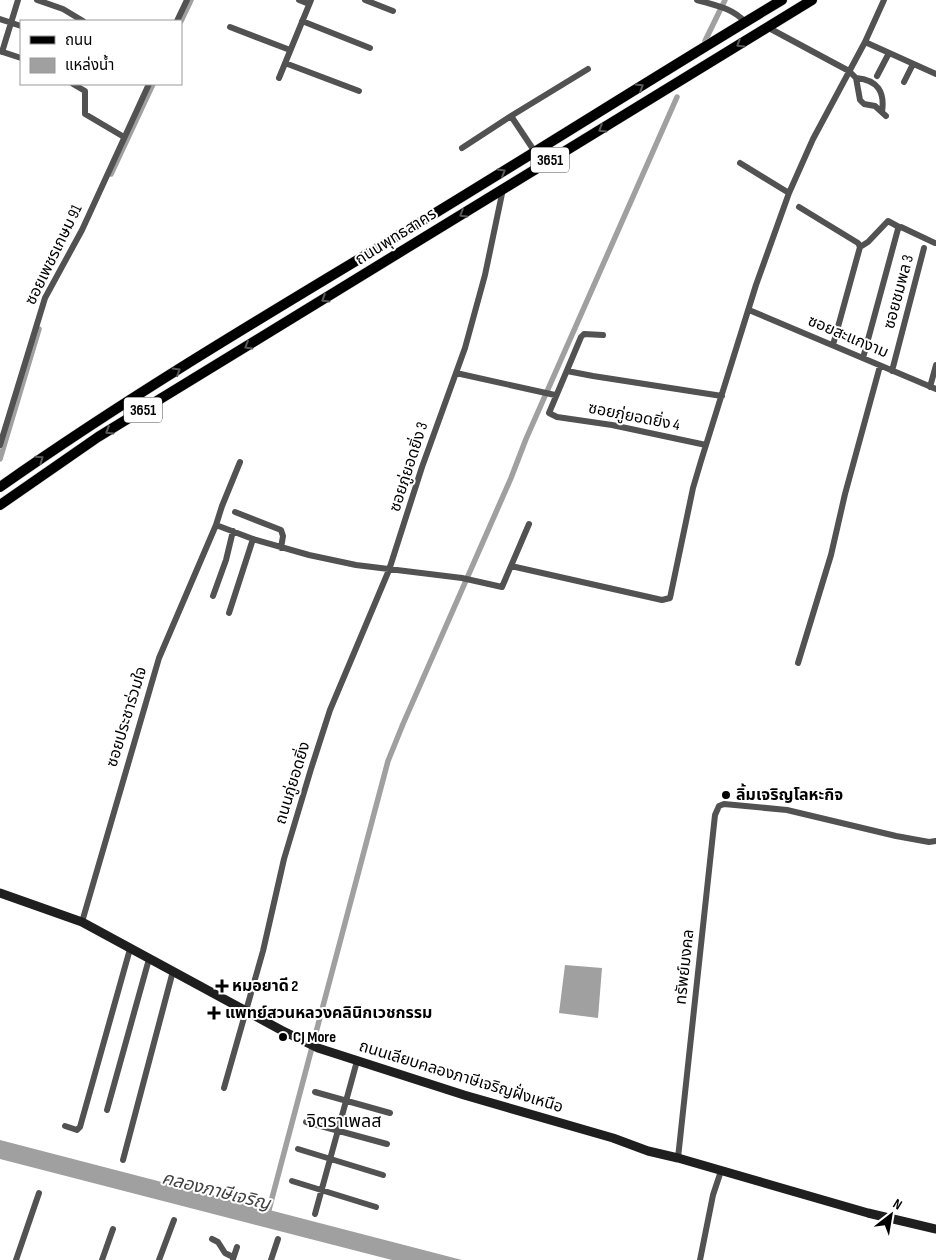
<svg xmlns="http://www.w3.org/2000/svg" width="936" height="1260" viewBox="0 0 936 1260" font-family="'Sofia Sans Condensed','Noto Sans Thai',sans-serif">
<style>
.water{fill:#a0a0a0}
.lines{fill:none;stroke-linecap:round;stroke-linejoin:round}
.canal{stroke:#a0a0a0;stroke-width:5.5}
.primary-casing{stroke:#dbdbdb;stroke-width:11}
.street{stroke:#525252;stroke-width:6}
.secondary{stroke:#1f1f1f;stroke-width:9}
.primary{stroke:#000;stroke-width:10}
.oneway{stroke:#595959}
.poi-dot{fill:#000;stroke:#fff;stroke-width:2}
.labels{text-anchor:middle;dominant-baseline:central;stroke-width:4;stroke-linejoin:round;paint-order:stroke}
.shield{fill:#fff;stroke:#4c4c4c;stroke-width:1}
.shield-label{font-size:15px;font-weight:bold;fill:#000}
.street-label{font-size:16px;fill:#000;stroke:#fff}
.poi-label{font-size:16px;font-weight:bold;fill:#000;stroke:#fff;text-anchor:start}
.neighbourhood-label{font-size:18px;fill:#000;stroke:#fff}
.water-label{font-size:18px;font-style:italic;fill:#414141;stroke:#fff}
</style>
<rect width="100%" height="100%" fill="#fff"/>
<path class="water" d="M565 965 602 968 598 1018 559 1013Z
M0 1140 462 1260H392L0 1159Z"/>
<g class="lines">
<path class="canal" d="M181 21 191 0
M705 41 725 0
M111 174 153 84
M0 459 39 329
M267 1217 388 761 403 724 511 478 526 439 677 97"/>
<g class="primary-casing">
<path id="primary" d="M0 487C135 392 278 308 419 223 541 149 660 73 782 0
M0 505 98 437 812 0"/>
</g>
<path class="street" d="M37 0 63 9 83 21
M299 0 309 4
M365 0 393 11
M697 0C714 5 733 8 745 22
M0 19 21 26
M177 21 187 0
M302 21 370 48
M230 27 290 50
M767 27 849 71 856 78 860 100 864 104 875 106 886 116
M865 42 936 74
M0 51 21 58
M2 52 18 0
M285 63 359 91
M877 76 889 53
M279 78 311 0
M856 78C878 80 885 92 882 112
M904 82 913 64
M73 84 85 91V114L124 137
M462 148 511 116
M535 152 511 116 588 69
M740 163 789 193
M799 207 858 243 860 247 833 345
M860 247 868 242 888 221 899 227
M749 310 936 389
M603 335 584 334 581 337 549 413 557 417 612 425 706 445
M863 358 898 229 901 227 935 243
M567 371 593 376 722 396
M892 371 924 248
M456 373 555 395
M930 387 936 365
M0 445 45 298 82 230 149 84
M235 512 281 530 283 536 281 548
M216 525 253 539 309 555 356 565 462 578 502 587 529 524
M511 566 662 600 670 598 693 488 701 461 756 285 789 193 813 139 865 42 884 0
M213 596 226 560 233 531
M229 613 253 539
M798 663 831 555 845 494 880 366
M82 922 159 658 216 525 222 506 240 462
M224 1088 263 951 284 859 311 769 330 710 389 570 422 467 465 348 485 275 503 189
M315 1092 390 1113
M107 1110 149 959
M306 1122 387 1144
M65 1126 77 1130 80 1127 130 949
M298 1149 383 1175
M678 1158 715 815 719 806 724 804 787 810 896 836 929 842 936 841
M123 1160 173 971
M292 1181 376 1207
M315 1214 357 1061
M212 1239 218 1242 225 1253 233 1257
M233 1259 237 1247
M16 1260 39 1193
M102 1260 113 1229
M159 1260 174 1220
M271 1260 278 1239
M700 1260 713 1195 721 1171"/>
<path class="secondary" d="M0 893 82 922 281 1030 318 1048 464 1095 613 1138 648 1151 678 1158 868 1213 936 1229"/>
<use href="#primary" class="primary"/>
</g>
<defs><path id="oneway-chevron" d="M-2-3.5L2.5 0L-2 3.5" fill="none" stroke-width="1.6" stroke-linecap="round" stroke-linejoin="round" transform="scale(1.25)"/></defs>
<g class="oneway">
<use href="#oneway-chevron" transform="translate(740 44) rotate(148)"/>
<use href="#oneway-chevron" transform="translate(640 87) rotate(-32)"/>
<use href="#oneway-chevron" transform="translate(602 129) rotate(148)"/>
<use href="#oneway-chevron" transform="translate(502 172) rotate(-31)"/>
<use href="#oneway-chevron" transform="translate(463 214) rotate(148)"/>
<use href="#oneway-chevron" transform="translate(325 299) rotate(148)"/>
<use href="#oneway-chevron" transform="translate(248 346) rotate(149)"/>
<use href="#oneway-chevron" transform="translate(177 371) rotate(-31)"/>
<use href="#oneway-chevron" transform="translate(109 431) rotate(148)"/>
<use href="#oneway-chevron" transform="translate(40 459) rotate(-35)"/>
</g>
<g class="poi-dot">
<circle cx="726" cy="795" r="5"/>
<path d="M219.5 978.5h5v5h5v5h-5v5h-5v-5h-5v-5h5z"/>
<path d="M211.5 1005.5h5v5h5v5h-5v5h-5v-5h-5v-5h5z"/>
<circle cx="283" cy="1037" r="5"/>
</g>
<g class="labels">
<g class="shield">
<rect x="531" y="147.5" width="38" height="25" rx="4"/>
<rect x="124" y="397.5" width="38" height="25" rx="4"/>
</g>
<g class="shield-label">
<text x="550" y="160">3651</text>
<text x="143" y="410">3651</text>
</g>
<g class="street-label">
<text transform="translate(396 237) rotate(-32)">ถนนพุทธสาคร</text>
<text transform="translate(54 255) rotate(-64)">ซอยเพชรเกษม 91</text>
<text transform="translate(899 292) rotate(-75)">ซอยชมพล 3</text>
<text transform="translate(848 337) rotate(23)">ซอยสะแกงาม</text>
<text transform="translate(634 417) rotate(11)">ซอยภู่ยอดยิ่ง 4</text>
<text transform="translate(409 467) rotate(-72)">ซอยภู่ยอดยิ่ง 3</text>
<text transform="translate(127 717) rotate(-73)">ซอยประชาร่วมใจ</text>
<text transform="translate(293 783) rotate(-73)">ถนนภู่ยอดยิ่ง</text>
<text transform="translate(685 967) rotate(-84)">ทรัพย์มงคล</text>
<text transform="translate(461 1077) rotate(17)">ถนนเลียบคลองภาษีเจริญฝั่งเหนือ</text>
</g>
<g class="poi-label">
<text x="736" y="795">ลิ้มเจริญโลหะกิจ</text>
<text x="232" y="986">หมอยาดี 2</text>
<text x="225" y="1013">แพทย์สวนหลวงคลินิกเวชกรรม</text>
<text x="293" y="1037">CJ More</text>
</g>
<g class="neighbourhood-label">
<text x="344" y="1121">จิตราเพลส</text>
</g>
<g class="water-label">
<text transform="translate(216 1191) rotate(14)">คลองภาษีเจริญ</text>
</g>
</g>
<rect x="20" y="20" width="162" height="65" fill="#ffffff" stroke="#999999"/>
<rect x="30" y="36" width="25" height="8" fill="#000000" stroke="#999999"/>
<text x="65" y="45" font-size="15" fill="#000000">ถนน</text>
<rect x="30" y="58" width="25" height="15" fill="#a0a0a0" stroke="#999999"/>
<text x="65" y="70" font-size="15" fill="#000000">แหล่งน้ำ</text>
<g transform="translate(891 1215) rotate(31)" stroke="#ffffff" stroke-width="4" paint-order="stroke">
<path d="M0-4L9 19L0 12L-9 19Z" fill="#000000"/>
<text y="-8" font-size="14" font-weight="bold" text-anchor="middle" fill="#000000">N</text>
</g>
</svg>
